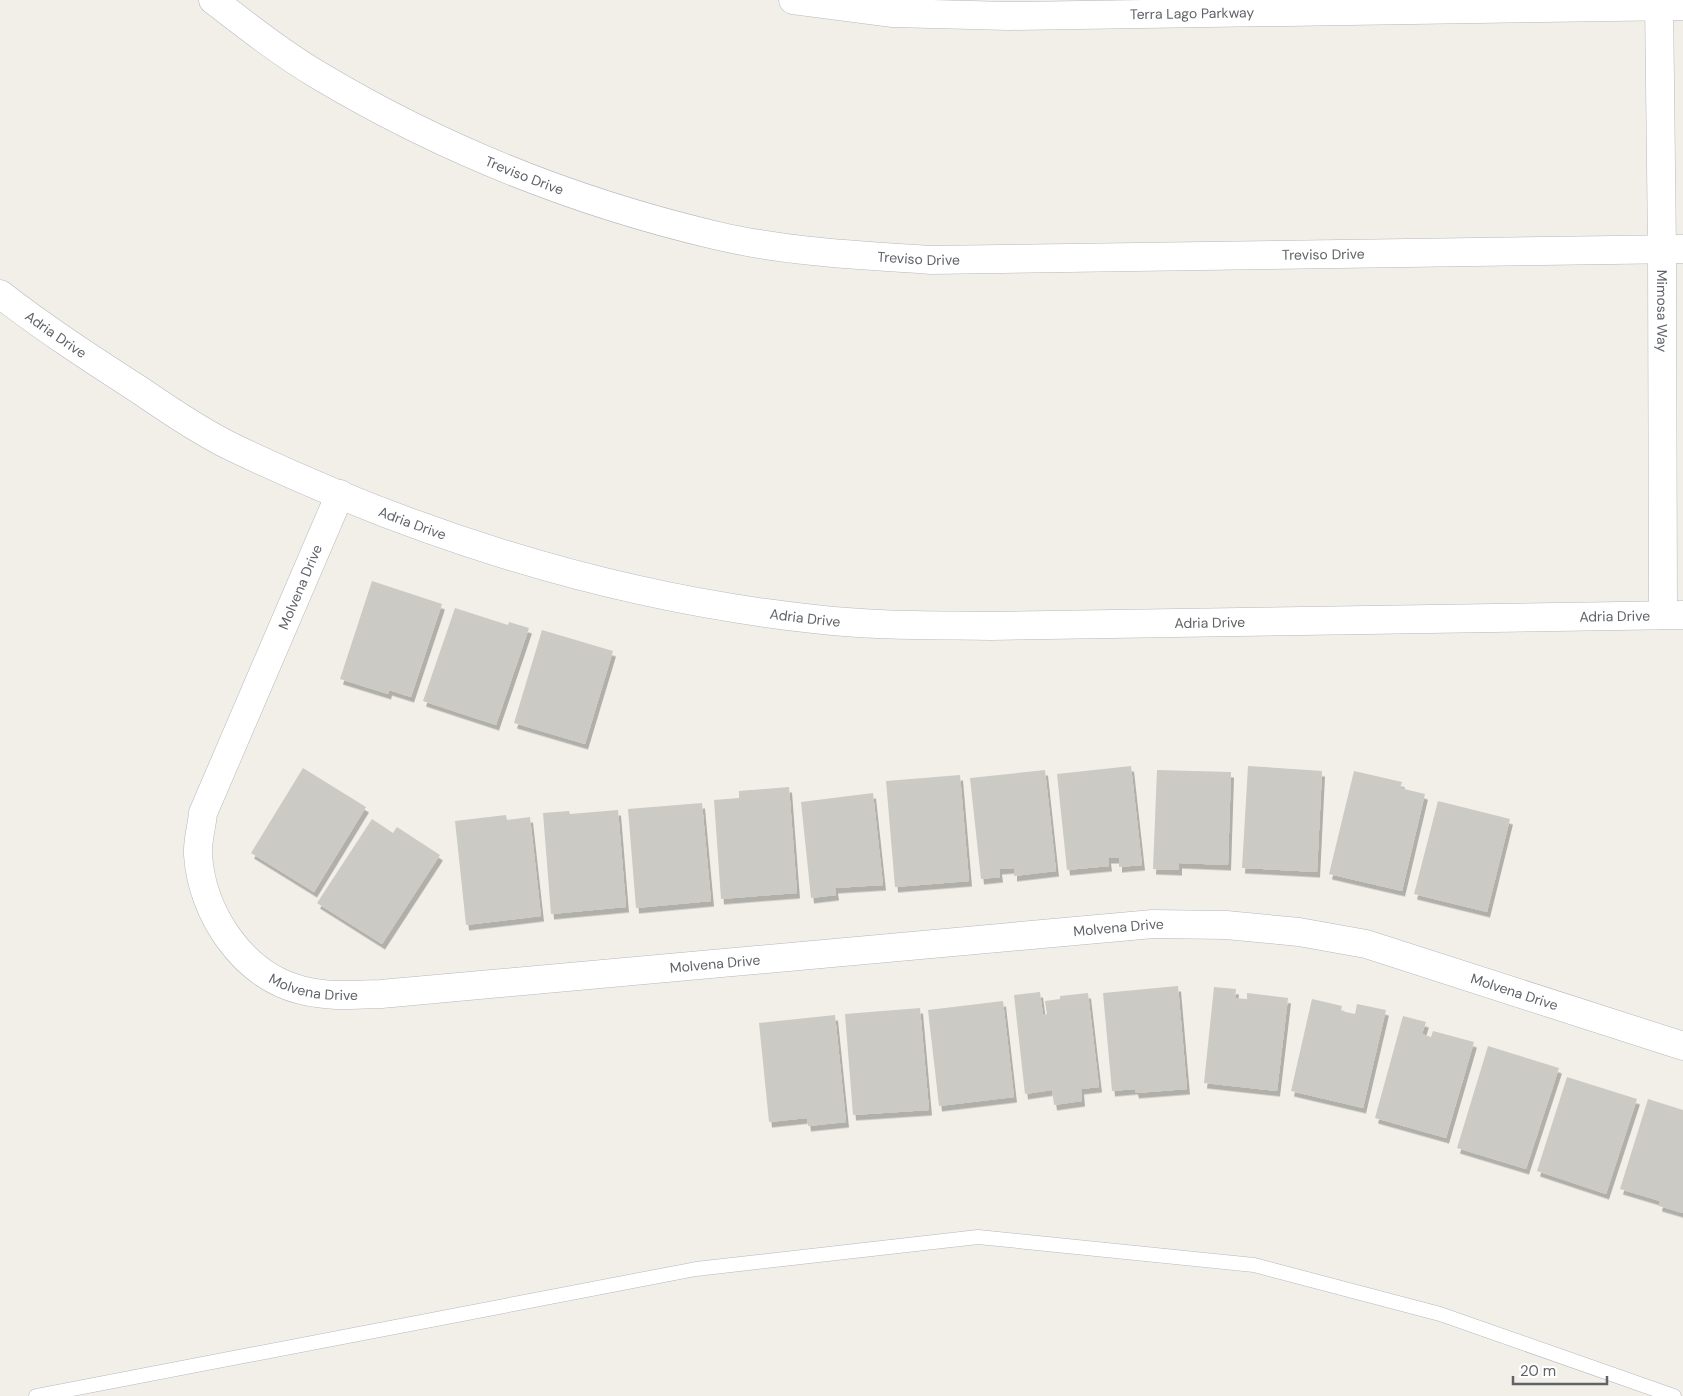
<svg xmlns="http://www.w3.org/2000/svg" width="1683" height="1396" viewBox="0 0 1683 1396" font-family="'DM Sans',sans-serif">
<style>
.building{fill:#cccac5;filter:url(#shadow)}
.lines{fill:none;stroke-linecap:round;stroke-linejoin:round}
.service-casing{stroke:#b5b8bc;stroke-width:15}
.minor-casing{stroke:#b5b8bc;stroke-width:29}
.service{stroke:#fff;stroke-width:14}
.minor{stroke:#fff;stroke-width:28}
.labels{text-anchor:middle;dominant-baseline:central;stroke-width:5;stroke-linejoin:round;paint-order:stroke}
.street-label{font-size:14px;fill:#5f6368;stroke:#fff}
</style>
<defs>
<filter id="shadow"><feDropShadow dx="3" dy="5.5" stdDeviation="0" flood-color="#0004"/></filter>
</defs>
<rect width="100%" height="100%" fill="#f1efe8"/>
<path class="building" d="M372 581 442 604 411 697 389 690 388 694 340 679Z
M455 608 508 625 509 622 529 628 496 725 423 701Z
M542 630 613 651 585 744 514 723Z
M1131 766 1142 865 1119 867V858H1108L1109 866 1067 870 1057 774Z
M1248 766 1322 771 1317 872 1242 868Z
M303 768 366 807 314 892 251 853Z
M1045 770 1056 871 1014 876V868L999 869 1000 877 981 879 970 778Z
M1157 770 1231 772 1228 865 1179 863V870L1153 869Z
M1354 771 1402 782 1400 788 1425 794 1402 891 1329 874Z
M960 775 969 881 895 887 886 781Z
M789 787 797 893 721 899 714 800 739 798V791Z
M873 793 883 885 835 888 836 895 811 898 801 802Z
M1438 801 1510 819 1487 912 1414 894Z
M702 803 711 901 636 908 628 809Z
M618 810 626 907 551 914 543 813 569 811 570 814Z
M506 815 507 820 530 817 541 916 466 925 455 821Z
M372 819 393 833 397 827 440 855 382 944 317 903Z
M1178 986 1187 1089 1136 1093 1135 1089 1112 1091 1103 993Z
M1214 987 1236 989 1235 998 1247 999V993L1288 998 1277 1091 1204 1083Z
M1040 992 1043 1015 1047 1014 1045 1001 1060 999V996L1088 993 1099 1087 1081 1089 1082 1101 1054 1105 1052 1090 1025 1094 1014 995Z
M1312 999 1342 1006 1341 1011 1355 1014 1357 1004 1386 1010 1363 1108 1291 1091Z
M1003 1001 1014 1097 939 1106 928 1010Z
M920 1008 929 1110 853 1115 845 1014Z
M835 1015 846 1122 808 1126 807 1118 769 1122 759 1023Z
M1403 1016 1426 1022 1422 1034 1431 1037 1433 1031 1474 1042 1446 1138 1375 1118Z
M1488 1046 1559 1068 1526 1169 1457 1148Z
M1567 1077 1637 1099 1606 1194 1537 1171Z
M1648 1099 1683 1110V1213L1659 1206 1660 1201 1620 1189Z"/>
<g class="lines">
<g class="service-casing">
<path id="service" d="M36 1396 696 1269 978 1237 1254 1265 1440 1314 1674 1396"/>
</g>
<g class="minor-casing">
<g id="minor">
<path id="s1" d="M213 0C247 26 281 53 318 75 440 148 575 202 714 235 785 252 859 255 931 260L1683 249"/>
<path id="s2" d="M793 0 893 13 1009 16 1683 6"/>
<path id="s3" d="M1659 0 1662 249 1663 615"/>
<path id="s4" d="M0 294C45 329 93 360 141 391 170 411 201 432 232 447 418 536 610 597 814 619 873 626 932 625 991 626L1683 615"/>
<path id="s5" d="M340 494 203 813C202 826 197 841 198 855 202 913 242 975 301 990 327 997 354 995 381 994L1153 924 1226 925 1299 932 1366 944 1683 1046"/>
</g>
</g>
<use href="#service" class="service"/>
<use href="#minor" class="minor"/>
</g>
<g class="labels">
<g class="street-label">
<text stroke="none"><textPath href="#s2" startOffset="400">Terra Lago Parkway</textPath></text>
<text stroke="none"><textPath href="#s1" startOffset="359">Treviso Drive</textPath></text>
<text stroke="none"><textPath href="#s1" startOffset="1169">Treviso Drive</textPath></text>
<text stroke="none"><textPath href="#s1" startOffset="764">Treviso Drive</textPath></text>
<text stroke="none"><textPath href="#s3" startOffset="311">Mimosa Way</textPath></text>
<text stroke="none"><textPath href="#s4" startOffset="69">Adria Drive</textPath></text>
<text stroke="none"><textPath href="#s4" startOffset="474">Adria Drive</textPath></text>
<text transform="translate(300 587) rotate(-67)">Molvena Drive</text>
<text stroke="none"><textPath href="#s4" startOffset="1689">Adria Drive</textPath></text>
<text stroke="none"><textPath href="#s4" startOffset="879">Adria Drive</textPath></text>
<text stroke="none"><textPath href="#s4" startOffset="1284">Adria Drive</textPath></text>
<text stroke="none"><textPath href="#s5" startOffset="1391">Molvena Drive</textPath></text>
<text stroke="none"><textPath href="#s5" startOffset="986">Molvena Drive</textPath></text>
<text stroke="none"><textPath href="#s5" startOffset="582">Molvena Drive</textPath></text>
<text stroke="none"><textPath href="#s5" startOffset="1796">Molvena Drive</textPath></text>
</g>
</g>
<path d="M1513 1376v8h94v-8" fill="none" stroke="#5f6368" stroke-width="2.5"/>
<text x="1520" y="1376" font-size="15" fill="#5f6368" stroke="#ffffff" stroke-width="4" paint-order="stroke">20 m</text>
</svg>
